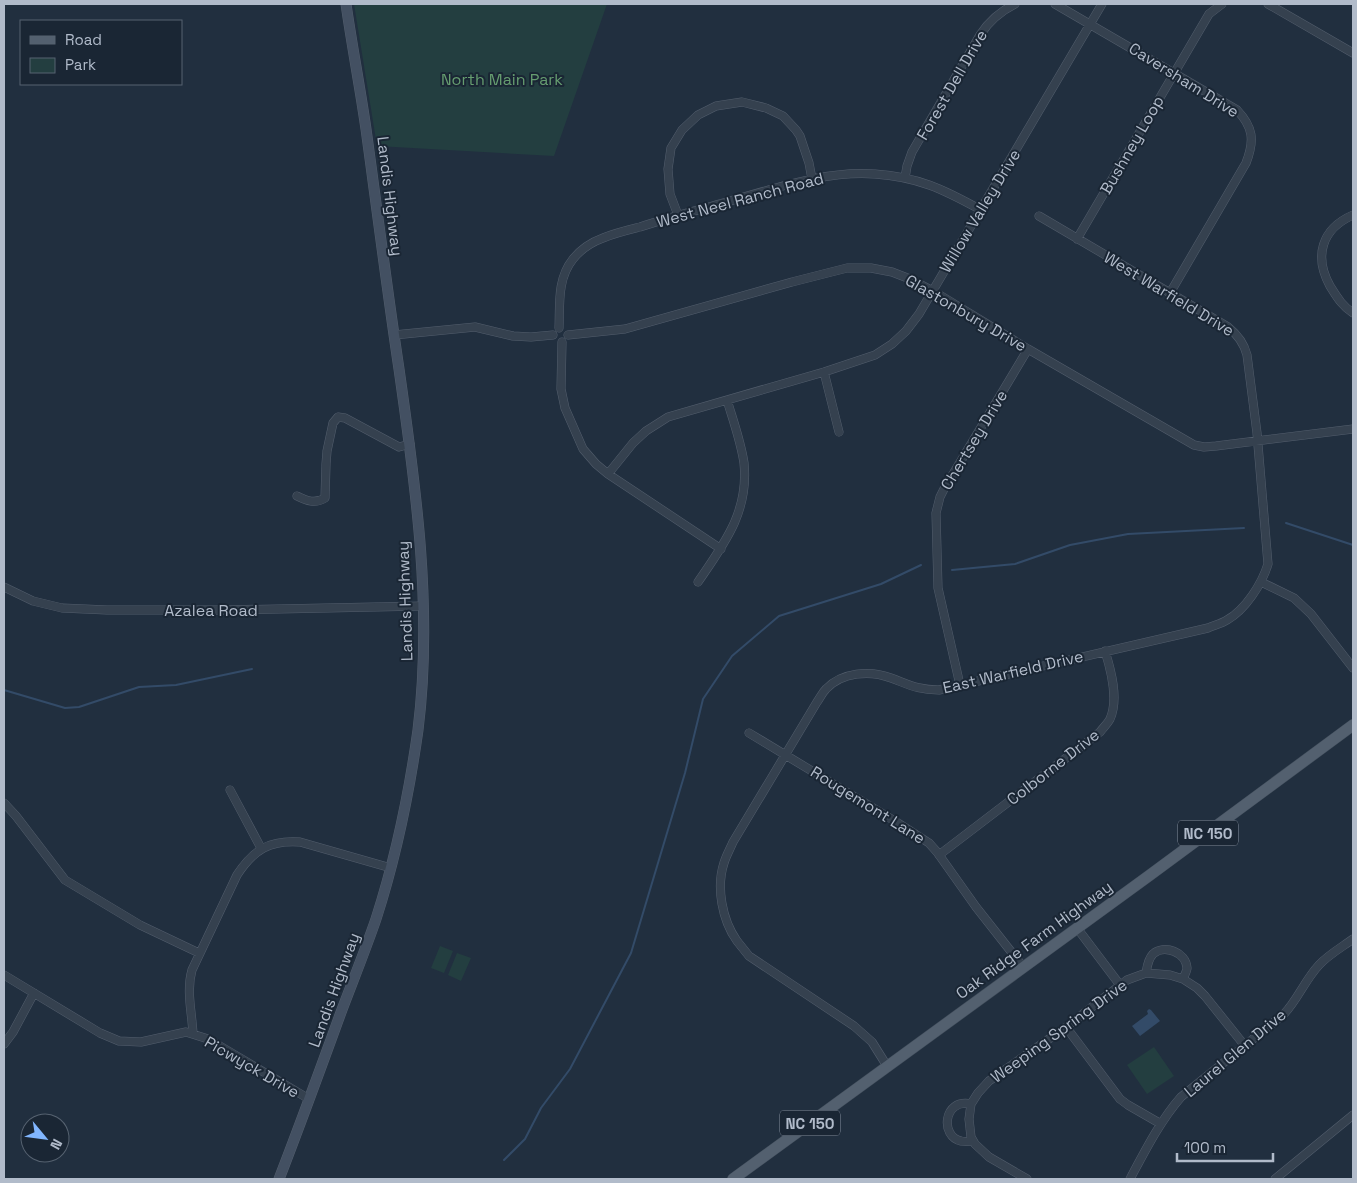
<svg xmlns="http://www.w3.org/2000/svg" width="1357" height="1183" viewBox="0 0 1357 1183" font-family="'Space Grotesk',sans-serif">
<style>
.green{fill:#233e40}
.water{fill:#334b68}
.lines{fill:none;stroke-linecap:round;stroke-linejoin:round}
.stream{stroke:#334b68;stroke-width:2}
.minor-casing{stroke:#535e6d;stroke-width:9}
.secondary-casing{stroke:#535e6d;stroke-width:11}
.primary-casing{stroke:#3e4a58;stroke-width:12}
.minor{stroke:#35414f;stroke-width:8}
.secondary{stroke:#435062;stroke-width:10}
.primary{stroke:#53606f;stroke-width:11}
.labels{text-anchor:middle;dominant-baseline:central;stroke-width:4;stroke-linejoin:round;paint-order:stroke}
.shield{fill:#1a2634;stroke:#848e9d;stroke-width:1}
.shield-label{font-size:15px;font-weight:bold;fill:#b1bbca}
.park-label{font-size:16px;fill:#669d70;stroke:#1a2634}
.street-label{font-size:16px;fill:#b1bbca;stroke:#1a2634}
</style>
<rect width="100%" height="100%" fill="#212f3f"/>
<path class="green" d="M354 4H607L554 156 377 146Z
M440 946 453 951 444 973 431 968Z
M457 953 471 958 461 981 448 975Z
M1154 1047 1174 1076 1147 1094 1127 1065Z"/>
<path class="water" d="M1149 1009 1151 1010 1160 1021 1140 1036 1132 1026 1148 1014 1147 1011Z"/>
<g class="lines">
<path class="stream" d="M1286 523 1353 545
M952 570 1015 564 1070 545 1128 534 1244 528
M4 690 65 708 79 707 139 687 176 685 252 669
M504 1160 525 1139 541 1108 570 1069 631 953 685 773 703 699 732 656 779 616 881 584 921 565"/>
<g class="minor-casing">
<path id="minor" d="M1055 4 1237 110C1253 127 1255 140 1246 163L1170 293
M1268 4 1353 53
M905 178 907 166 912 152 980 35C989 21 999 12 1015 4
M678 215 670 194 668 169 671 148 682 130 698 115 716 106 742 102 766 108 783 116 796 130 800 136 809 163 812 179
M1353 215C1321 229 1314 257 1330 286 1337 297 1342 306 1353 313
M1077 239 1209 14 1222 4
M559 328C560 304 557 279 573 259 581 249 592 242 603 238 615 233 628 230 640 227 667 218 695 211 723 203 771 190 825 170 875 174 918 177 943 189 981 210
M394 335 475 327 513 336 531 337 553 335
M568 335 625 329 792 282 847 268H871L892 272 910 279 933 291 1028 349 1194 445 1204 447 1216 446 1353 429
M562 342 561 389 565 408 583 449 596 464 608 474 721 549
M824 372 839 432
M608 474 633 443 646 431 668 417 824 372 875 355 892 344 906 331 919 314 1102 4
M297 496C307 501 315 504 325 498L326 464 327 451 333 423 338 417 345 418 399 447 410 444
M698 582C724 544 749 512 744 463 741 442 733 420 727 400
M1261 582 1294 598 1311 614 1353 668
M4 587 33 601 62 608 107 610H225L423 606
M960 685 938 588 936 513 940 497 944 489 1028 349
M749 733 898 823 929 843 937 852 976 907 1024 968
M230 790 261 848
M4 803 16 816 65 880 140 925 199 953
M939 855 1100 732C1103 728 1108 723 1110 719 1119 699 1111 670 1105 651
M1077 928 1120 985
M1146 973C1147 967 1148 959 1153 954 1164 944 1186 952 1187 968 1187 971 1184 976 1183 979
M4 975 100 1033 119 1041 141 1042 186 1032 208 1039 309 1099
M1066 1027 1120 1099 1128 1105 1161 1124
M193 1034C192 1012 186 991 192 970L237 875C254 849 270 840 300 842L391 868
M4 1044 13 1032 34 993
M887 1066 872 1042 854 1026 749 956C745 951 741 946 737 941 722 920 716 887 724 863 726 856 730 849 733 842L817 702C820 698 822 693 826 689 842 672 870 670 891 678 910 685 918 690 939 690L1208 628C1214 625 1221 624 1227 620 1245 610 1262 584 1268 564L1257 433 1247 355C1244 343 1238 335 1228 327L1039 216
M971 1104C943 1098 940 1137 961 1141 965 1142 969 1141 973 1141
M1027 1179 989 1157 975 1144 971 1137 969 1119 971 1104 978 1093 989 1081 1066 1027 1127 980 1146 973 1170 975 1183 979 1197 988 1205 996 1245 1046
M1130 1179C1145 1151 1160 1121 1181 1097L1284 1014C1298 999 1305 980 1319 965 1328 955 1342 947 1353 939
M1275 1179 1353 1115"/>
</g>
<g class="secondary-casing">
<path id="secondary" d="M279 1179C300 1125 320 1070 340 1015 352 983 365 951 376 919 396 857 409 794 418 730 433 610 416 488 399 369 387 289 377 209 366 129 360 87 352 46 346 4"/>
</g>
<g class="primary-casing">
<path id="primary" d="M733 1179 1150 875 1353 725"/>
</g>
<use href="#minor" class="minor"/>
<use href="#secondary" class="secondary"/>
<use href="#primary" class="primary"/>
</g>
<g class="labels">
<g class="shield">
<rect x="1178" y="820.5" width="60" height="25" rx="4"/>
<rect x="780" y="1110.5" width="60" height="25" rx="4"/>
</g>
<g class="shield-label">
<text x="1208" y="833">NC 150</text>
<text x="810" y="1123">NC 150</text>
</g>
<g class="park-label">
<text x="502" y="79">North Main Park</text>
</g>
<g class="street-label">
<text transform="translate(1184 80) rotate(32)">Caversham Drive</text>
<text transform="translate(952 85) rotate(-60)">Forest Dell Drive</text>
<text transform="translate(1132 145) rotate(-60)">Bushney Loop</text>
<text transform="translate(390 196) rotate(83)">Landis Highway</text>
<text transform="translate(740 200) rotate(-15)">West Neel Ranch Road</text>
<text transform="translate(980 211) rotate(-59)">Willow Valley Drive</text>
<text transform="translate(1169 294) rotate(31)">West Warfield Drive</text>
<text transform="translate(966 313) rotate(30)">Glastonbury Drive</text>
<text transform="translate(974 440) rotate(-59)">Chertsey Drive</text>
<text transform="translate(405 601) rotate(-92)">Landis Highway</text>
<text x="211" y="610">Azalea Road</text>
<text transform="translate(1013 672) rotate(-13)">East Warfield Drive</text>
<text transform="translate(1053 767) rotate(-38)">Colborne Drive</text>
<text transform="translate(868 805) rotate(32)">Rougemont Lane</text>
<text transform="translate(1034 940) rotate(-36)">Oak Ridge Farm Highway</text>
<text transform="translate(334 990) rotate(-70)">Landis Highway</text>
<text transform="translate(1059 1031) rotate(-36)">Weeping Spring Drive</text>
<text transform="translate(1235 1053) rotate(-40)">Laurel Glen Drive</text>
<text transform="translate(252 1067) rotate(30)">Picwyck Drive</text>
</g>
</g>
<rect width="1357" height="1183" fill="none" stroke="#b1bbca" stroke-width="10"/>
<rect x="20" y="20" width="162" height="65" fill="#1a2634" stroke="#566270"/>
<rect x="30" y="36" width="25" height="8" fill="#53606f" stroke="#566270"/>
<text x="65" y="45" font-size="15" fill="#b1bbca">Road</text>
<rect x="30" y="58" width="25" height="15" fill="#233e40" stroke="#566270"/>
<text x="65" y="70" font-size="15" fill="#b1bbca">Park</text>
<g transform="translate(45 1138) rotate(119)"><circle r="24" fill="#1a2634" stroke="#566270"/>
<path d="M0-4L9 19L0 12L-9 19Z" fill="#81b6ff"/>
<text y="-8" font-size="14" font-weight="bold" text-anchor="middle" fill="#b1bbca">N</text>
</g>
<path d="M1177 1153v8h96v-8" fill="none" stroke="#b1bbca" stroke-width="2.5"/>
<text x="1184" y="1153" font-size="15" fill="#b1bbca" stroke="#1a2634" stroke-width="4" paint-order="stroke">100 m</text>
</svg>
